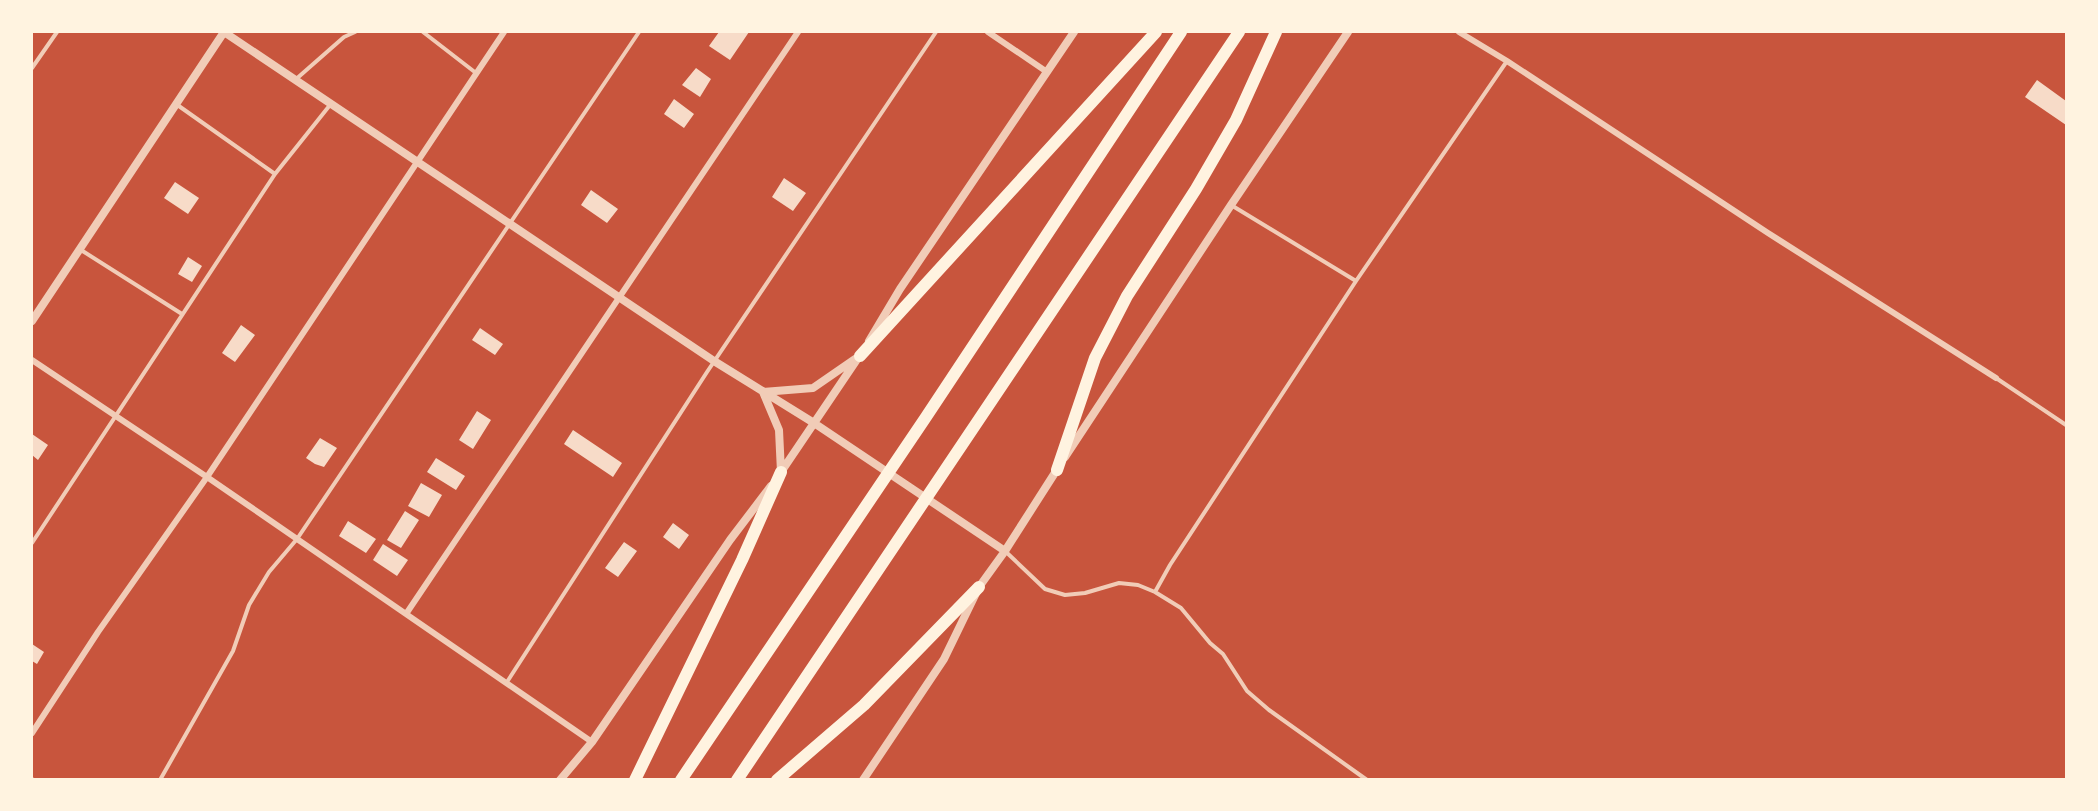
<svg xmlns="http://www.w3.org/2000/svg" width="2098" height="811" viewBox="0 0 2098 811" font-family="Ubuntu,sans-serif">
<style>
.building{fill:#f7dbc8}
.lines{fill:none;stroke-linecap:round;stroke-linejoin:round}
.service{stroke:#f1ccb7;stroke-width:4}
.minor{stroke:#f1ccb7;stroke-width:6}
.tertiary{stroke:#f1ccb7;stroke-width:8}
.motorway{stroke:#fff3e0;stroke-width:12}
</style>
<rect width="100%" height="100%" fill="#c8553d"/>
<path class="building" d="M719 32H749L730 60 709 46Z
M696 68 711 79 700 97 682 85Z
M2037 80 2066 101V125L2025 97Z
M674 99 694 114 684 128 664 114Z
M784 178 806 193 793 211 772 197Z
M175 182 199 198 188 214 164 198Z
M591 190 618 209 607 223 581 205Z
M188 257 202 266 192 282 178 274Z
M241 325 255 335 235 362 222 353Z
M480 328 503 344 495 355 472 340Z
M477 411 491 420 473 449 459 440Z
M573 430 622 463 613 477 564 444Z
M32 434 48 445 38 460 32 455Z
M320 438 337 448 324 467 315 464 306 458Z
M436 458 465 476 456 490 427 472Z
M421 483 442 495 429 517 408 506Z
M405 511 419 520 401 548 387 540Z
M348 521 376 539 366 553 339 536Z
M673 523 689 535 679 549 663 537Z
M624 542 637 551 618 577 605 568Z
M383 544 408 560 397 576 373 560Z
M32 644 44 652 37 664 32 661Z"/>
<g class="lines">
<path class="service" d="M423 32 476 73
M32 68 57 32
M295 80 344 37 355 32
M176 104 275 174
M1231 205 1356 281
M81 250 182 314
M1996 378 2066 425
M32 543 275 174 330 105
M1005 551 1045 589 1065 595 1085 593 1119 583 1138 585 1155 592 1181 608 1210 643 1223 654 1247 691 1269 710 1367 780
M1155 592 1170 565 1356 281 1507 61
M507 682 707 372 936 32
M32 779V780
M160 780 233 651 249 605 269 572 297 539 639 32"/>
<path class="minor" d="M988 32 1047 72
M1459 32 1507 61 1768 233 1996 378
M32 360 207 477 592 742
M406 614 798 32
M32 733 98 632 207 477 504 32"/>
<path class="tertiary" d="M224 32 714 361 814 423 1005 551
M32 321 224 32
M869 341 900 289 1074 32
M1065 457 1231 205 1348 32
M781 472 779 430 763 392 813 388 855 359
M779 475 862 352
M560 780 592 742 730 540 771 486
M863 780 944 659 979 587 1005 551 1058 468"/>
<path class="motorway" d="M860 356 1156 32
M1057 470 1095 358 1127 296 1196 189 1236 120 1276 32
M635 780 742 560 781 472
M681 780 926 417 1181 32
M737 780 1239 32
M777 780 864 705 979 587"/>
</g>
<rect width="2098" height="811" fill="none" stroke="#fff3e0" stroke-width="66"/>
</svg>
